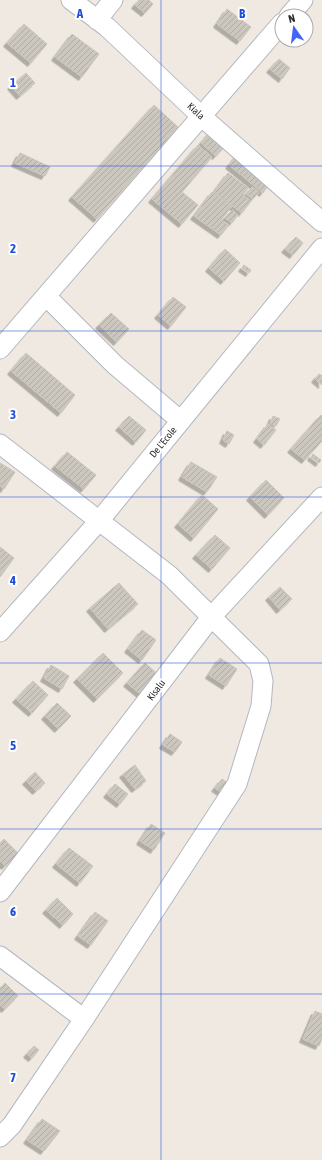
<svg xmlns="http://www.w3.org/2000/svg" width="322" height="1160" viewBox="0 0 322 1160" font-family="'Asap Condensed',sans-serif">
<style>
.building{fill:url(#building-hatch);stroke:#cbc5ba;filter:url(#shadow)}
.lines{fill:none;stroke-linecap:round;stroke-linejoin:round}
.minor-casing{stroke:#b4b7c1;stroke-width:21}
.minor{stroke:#fff;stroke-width:19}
.grid{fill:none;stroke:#1d4ed8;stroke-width:1;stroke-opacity:0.55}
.labels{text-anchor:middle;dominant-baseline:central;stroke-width:4;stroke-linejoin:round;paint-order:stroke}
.street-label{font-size:10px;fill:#2e2e2e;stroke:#fff}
.grid-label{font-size:13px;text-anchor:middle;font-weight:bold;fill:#1d4ed8;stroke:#fff;stroke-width:4;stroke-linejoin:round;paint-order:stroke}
</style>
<defs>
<pattern id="building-hatch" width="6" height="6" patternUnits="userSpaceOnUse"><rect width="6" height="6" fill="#cbc7bf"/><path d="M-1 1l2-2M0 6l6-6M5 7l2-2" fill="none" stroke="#afaba4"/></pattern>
<filter id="shadow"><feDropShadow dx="-3.5" dy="3.5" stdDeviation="0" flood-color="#0004"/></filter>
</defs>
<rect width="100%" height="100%" fill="#efe9e1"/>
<path class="building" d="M139 0H149L153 4 145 13 135 5Z
M227 9 251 27 240 41 217 24Z
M24 24 47 44 31 63 7 43Z
M72 34 99 54 82 77 55 57Z
M279 59 290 68 282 79 270 69Z
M26 73 35 83 20 96 11 86Z
M154 105 178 127 97 219 72 197Z
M211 131 227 144 216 156 201 143Z
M198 145 212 157 182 192 198 205 182 224 152 199Z
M20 153 50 167 45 176 15 163Z
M238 154 271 181 263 193 229 165Z
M228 173 248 188 243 195 251 201 242 213 214 192Z
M252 187 259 192 253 199 246 194Z
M212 192 232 206 221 220 229 225 221 235 194 216Z
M232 210 238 215 232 223 225 218Z
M296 237 303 243 293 255 285 249Z
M225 249 240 263 224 281 209 268Z
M244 265 251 270 249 273 242 268Z
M173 297 186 307 171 326 158 315Z
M111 313 129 329 117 342 99 325Z
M26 353 75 395 61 413 11 371Z
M319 374 322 376V385L315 379Z
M321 415 322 416V441L305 460 291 449Z
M129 416 146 430 136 442 119 427Z
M273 416 280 419 276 426 270 423Z
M268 424 276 430 264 445 257 439Z
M227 431 234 435 229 444 223 440Z
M67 452 96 475 84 489 55 466Z
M313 454 321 460 319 463 311 457Z
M191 462 217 477 207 492 182 477Z
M0 463 15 472 4 489 0 486Z
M266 480 284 498 268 515 250 497Z
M202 495 218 509 194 538 178 524Z
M215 535 230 548 212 569 196 555Z
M0 547 14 558 0 577Z
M119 583 138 604 108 629 90 608Z
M280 587 292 599 280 610 269 597Z
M142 630 156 640 142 660 128 649Z
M103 653 123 673 97 699 77 679Z
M220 658 237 669 226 686 209 675Z
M145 663 160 676 143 696 127 683Z
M51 665 69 676 62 689 44 678Z
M33 681 48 695 32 713 16 699Z
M57 703 71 716 58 729 45 716Z
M170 734 182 742 175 752 163 745Z
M135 765 146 781 135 789 123 774Z
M35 772 45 783 36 791 26 781Z
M222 779 232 786 226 795 215 788Z
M115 784 128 794 120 804 107 794Z
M151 824 165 833 154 850 140 841Z
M4 839 18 853 5 866 0 861V843Z
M69 848 93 866 80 883 56 864Z
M57 898 73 914 63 925 46 910Z
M95 912 108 921 91 945 78 936Z
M5 983 18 996 5 1009 0 1005V989Z
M315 1011 322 1014V1039L319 1046 303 1039Z
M34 1046 39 1050 32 1058 27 1054Z
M42 1119 60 1131 44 1151 27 1140Z"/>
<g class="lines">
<g class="minor-casing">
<path id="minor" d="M71 0 107 27 201 116 322 222
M289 16 303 0
M97 20 113 0
M47 297 115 365 181 421
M0 349 282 23
M0 444 169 575 259 664 263 681 261 706 237 784 84 1019 12 1125 0 1137
M0 632 99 521 322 248
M0 892 212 616 322 497
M0 956 84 1019"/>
</g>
<use href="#minor" class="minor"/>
</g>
<path class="grid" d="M161 0V1160M0 166H322M0 331H322M0 497H322M0 663H322M0 829H322M0 994H322"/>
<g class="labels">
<g class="street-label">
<text transform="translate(196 111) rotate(43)">Kiala</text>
<text transform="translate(163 442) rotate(-51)">De L'Ecole</text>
<text transform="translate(156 690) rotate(-53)">Kisalu</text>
</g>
</g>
<g class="grid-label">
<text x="80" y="18">A</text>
<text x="242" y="18">B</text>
<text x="13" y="87">1</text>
<text x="13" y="253">2</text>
<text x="13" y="419">3</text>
<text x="13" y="585">4</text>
<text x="13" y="750">5</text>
<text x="13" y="916">6</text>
<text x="13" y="1082">7</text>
</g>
<g transform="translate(294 28) rotate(346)"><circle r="19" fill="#ffffff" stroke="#ababab"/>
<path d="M0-3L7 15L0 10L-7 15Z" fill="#4264fb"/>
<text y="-6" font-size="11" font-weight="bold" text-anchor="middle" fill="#2e2e2e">N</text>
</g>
</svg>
